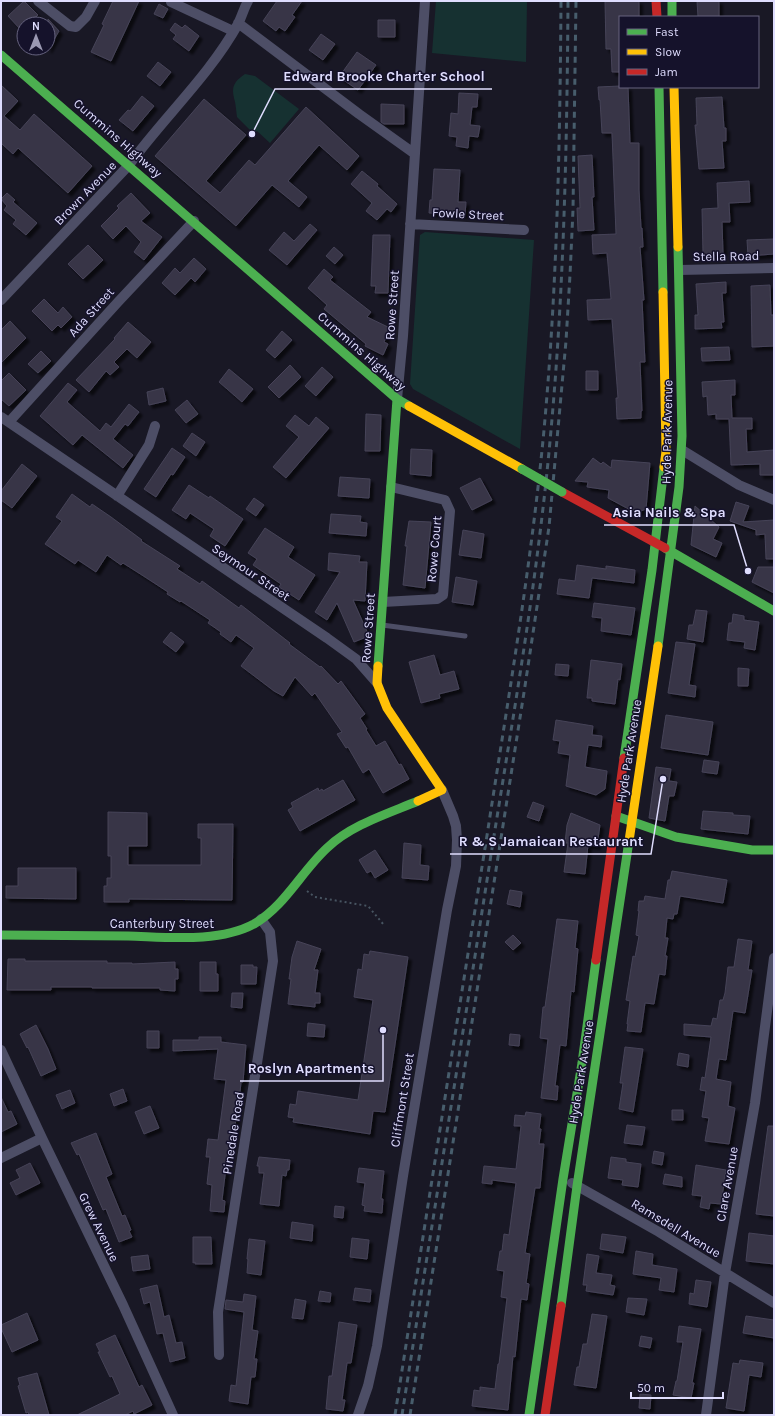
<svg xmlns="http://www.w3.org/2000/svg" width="775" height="1416" viewBox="0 0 775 1416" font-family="Karla,sans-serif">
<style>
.green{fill:#163131}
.building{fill:#383646;stroke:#464358;filter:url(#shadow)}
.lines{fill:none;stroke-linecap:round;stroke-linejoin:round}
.path{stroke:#475461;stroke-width:2;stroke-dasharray:2 3;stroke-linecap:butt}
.lane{stroke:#4d4e66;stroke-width:5}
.street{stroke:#4d4e66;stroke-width:10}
.fast{stroke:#4caf50;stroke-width:9}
.slow{stroke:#ffc107;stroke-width:9}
.jam{stroke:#c62828;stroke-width:9}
.rail{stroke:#475d6c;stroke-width:3;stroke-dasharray:6 5;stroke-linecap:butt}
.fast-bridge{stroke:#4caf50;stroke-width:9}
.labels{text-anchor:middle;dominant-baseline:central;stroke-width:3;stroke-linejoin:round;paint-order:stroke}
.street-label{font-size:13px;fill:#dfddfe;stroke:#15122b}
.leader{fill:none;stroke:#dfddfe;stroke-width:1.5}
.callout-dot{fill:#dfddfe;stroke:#15122b;stroke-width:1.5}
.callout-label{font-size:14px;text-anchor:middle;font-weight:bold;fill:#dfddfe;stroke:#15122b;stroke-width:3;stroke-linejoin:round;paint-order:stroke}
</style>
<defs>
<filter id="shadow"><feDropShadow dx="3.5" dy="3.5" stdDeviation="1" flood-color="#0009"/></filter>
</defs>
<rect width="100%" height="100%" fill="#191825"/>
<path class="green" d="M436 1H527L526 62 432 53Z
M245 74 255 76 299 109 270 143 257 131 254 134 237 117C236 111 236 104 234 98 231 86 235 81 245 74Z
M425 232 534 240 520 449 413 389 410 384 420 235Z"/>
<path class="building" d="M24 1 38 15 28 24H24V28L21 30 8 16Z
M113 1H139L111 61 91 52 104 25 102 24Z
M277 1H302L292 15 295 17 285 31 279 27 276 31 263 21Z
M605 1H639V17H620V72H612L611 49H606Z
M697 1H719V17H698Z
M159 4 168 9 163 18 154 14Z
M48 19 59 31 48 50Z
M378 20H395V37H378Z
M175 23 182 28 185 25 199 36 189 51 173 39 176 35 170 30Z
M321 34 335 44 323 60 309 50Z
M357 52 376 65 358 90 339 77Z
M158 62 171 72 160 86 147 76Z
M1 85 18 101 4 116 20 130 34 114 92 166 68 193 18 148 13 154 1 143Z
M620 86V87H628L630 143H639V190L641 228H642L643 247H640L644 300H642L645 362H640L642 411H641V418L617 419 616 398H618L612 319 588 320 587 300 611 299 607 253 593 254 592 235 616 234 612 133H602L600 100H599L598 87Z
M459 93 478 94 477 107H472L470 125 480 126 478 137 469 136 468 148 456 146 457 137 449 136 451 113 458 114Z
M142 96 154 106 133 131 119 120 128 110 130 111Z
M722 97 724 128H726V141H722L724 168 699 169 695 125H697L696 98Z
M204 99 246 135 206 181 220 193 249 160 255 165 306 107 359 156 347 170 319 145 288 181 307 197 299 207 272 185 236 226 155 156Z
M381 104 404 105V124H384L381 122Z
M592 155 594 197H592L594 230 578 231 577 208H580L578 156Z
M434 169 460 170 458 202H466L465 215 429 213 430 200H432Z
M362 171 378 184 377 186 397 204 391 212 387 209 377 220 366 211 372 203 351 184Z
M749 181 750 202 729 203 730 222H722L723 253 703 254 702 209 718 208 717 183Z
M7 193 15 200 13 202 37 223 26 235 13 224 16 220 4 210 7 206 1 199Z
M131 193 150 213 141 221 162 237 144 260 134 252 141 242 126 226 113 239 101 226 119 208 117 206Z
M310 224 317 230 287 265 269 250 284 232 294 241Z
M373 235H390L388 293H375L376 286H371Z
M774 239V254L748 256 747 240Z
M88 245 103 260 83 279 68 264Z
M334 247 343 255 335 264 326 256Z
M194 258 206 269 195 282 191 278 175 295 162 283 175 268 180 273Z
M324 269 333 277 330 280 371 312 367 317 390 328 384 342 388 344 383 355 365 346 366 344 324 309 327 305 308 288Z
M726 282V293H722L724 322H721L722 328 695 329V315H698L696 284Z
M770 285 771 315H774V346L752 347 751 286Z
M44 299 58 313 63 307 72 317 61 328 58 325 52 331 32 311Z
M10 321 26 338 1 363V330Z
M128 322 151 342 137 358 127 349 114 362 119 367 110 375 106 371 89 392 76 380 115 339 114 338Z
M282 331 292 340 275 358 266 350Z
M729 347 730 360 702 361 701 348Z
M41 351 51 361 38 373 28 364Z
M290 365 301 377 279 398 268 387Z
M322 367 333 377 316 396 305 386Z
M229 369 253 389 242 402 219 382Z
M586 371H598V390H586Z
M9 373 26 390 9 406 1 399V381Z
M735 380V395H731L732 418H752V429H746L747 452 774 450V475H760V464L731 465 729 419H716V414L708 415 707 396 703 397 702 382Z
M68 383 77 390 67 402 100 431 106 423 111 427 129 404 139 412 128 426 125 424 113 439 133 455 123 468 82 435 73 445 40 416Z
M163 388 166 401 149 405 147 392Z
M187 400 198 414 186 423 175 410Z
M366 414 381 415 380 451H365Z
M295 415 309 426 316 417 329 428 286 478 273 467 299 437 286 426Z
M192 433 205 442 196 456 183 446Z
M172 448 185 457 173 475 171 474 156 497 144 489Z
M411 449 432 450 431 476 410 474Z
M593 458 601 464 603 462 611 468 612 460 650 463 646 509 636 513 608 498 609 490 587 487 588 482 575 481Z
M22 464 37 476 12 508 1 500V491Z
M340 477 370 479 369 498 338 496Z
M480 478 492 500 472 510 460 488Z
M189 485 209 498 210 496 243 519 225 546 210 536 214 529 190 513 186 519 172 510Z
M72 494 90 507 92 504 111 517 142 540 141 541 180 566 177 569 200 584 202 581 239 608 241 605 290 643 289 644 320 667 321 666 338 684 341 681 365 714 360 718 367 729 366 730 376 746 385 741 399 765 401 764 409 779 383 793 369 769 363 773 348 747 346 748 337 734 342 732 315 693 312 696 295 677 283 696 274 691 241 666 254 648 236 635 231 642 220 634 221 632 208 623 210 620 181 601 180 602 167 594 168 592 145 577 123 563 121 565 107 555 96 572 78 560 75 564 45 544 62 521 56 517Z
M254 498 264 505 256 516 246 509Z
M736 502 749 506 743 522 774 520V559H766L765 534 756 535V530L730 521Z
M695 506 719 527 713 539 722 543 716 557 691 545Z
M331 514 361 516 360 522 367 523 366 536 329 533Z
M409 521 431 522 425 588 403 585 407 546H405Z
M265 528 294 547 288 557 315 575 299 600 279 587 281 584 253 565 257 559 248 553Z
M463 530 484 534 481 558 459 555Z
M329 553 360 556 359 562H367L365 601 353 600 369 636 354 642 337 603 327 620 315 612 340 572 328 570Z
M577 565 606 569V566L635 570 634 583 592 578 589 598 557 594 559 579 575 581Z
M758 567H774V593L752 582Z
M456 577 477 581 473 605 452 602Z
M594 603 635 608 631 635 601 631 602 618 592 617Z
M696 610 707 611 703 642 687 639 689 625H693Z
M733 614 744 616V620L759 622 755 650 744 648 745 642 727 640 729 623H732Z
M171 632 184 642 176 652 163 642Z
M676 642 695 644 689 685 696 686 695 697 668 693Z
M434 655 440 675 454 671 459 689 439 694 440 698 421 703 409 662Z
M591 660 622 664 620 680 618 679 615 704 592 701V698H587Z
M556 664 569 665 568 676 555 675Z
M738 668 749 669 748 686H738Z
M666 715 713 722 708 755 661 748Z
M556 720 593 726 592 735 602 736 601 747 588 745 585 767 607 771 605 789 596 795 566 786 570 755 558 753 560 741 553 740Z
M704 760 719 762 717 774 702 772Z
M656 767 671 769 669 781 677 782 674 796H669L665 821 649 818Z
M343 780 355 800 300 831 288 810 293 807 291 803 318 788 319 791 322 789 323 791Z
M533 802 544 806 539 821 527 817Z
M703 811 733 813V815L750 816 748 834 701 829Z
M108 812 147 813V846H128V865H201V838H198V824H233L232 900 129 899V902H104V886H107V878H111V856H108Z
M571 813 600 825 597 846 588 845 585 874 564 872 568 843H565L567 825Z
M404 843 421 845 420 865 429 866 428 880 402 878Z
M375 850 388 870 375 878 371 871 367 873 359 860Z
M18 868H76V899L6 898V886H18Z
M672 871 727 880 723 903 680 896 677 914H674L673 919 667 918 665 938H668L665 956H667L665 975 659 974 654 1004 645 1003 641 1032 627 1031 628 1024H627L630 1001 626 1000 633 956 635 957 639 936 636 935 639 911H638L639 901H644L645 896 665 899 668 880H670Z
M510 890 522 892 520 907 507 904Z
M557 919 578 921 575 948 578 949 574 992 571 991 566 1046 560 1045 555 1086H558L557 1100 541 1098 548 1039 540 1038 543 1007H545Z
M513 935 521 943 513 950 505 942Z
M738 939 752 941 748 970H752L745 1013 733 1011 726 1060 719 1059 716 1079 731 1082 728 1106 735 1108 729 1144 705 1141 709 1118 702 1117 706 1091 700 1090 702 1077 705 1078 711 1037 684 1035V1024L711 1026 713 1018 717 1019 720 1000H723L725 993 728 967H734Z
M297 941 321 949 314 970H318L315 993H320V1003H315V1007L288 1004 291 979H289L292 957Z
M370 951 408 957 385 1112 373 1111 370 1134 293 1122 294 1118 288 1117 290 1104 296 1105 298 1091 358 1100 373 1000 354 997 358 969 362 970 364 954 369 955Z
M8 959H25V961H107V963H132V964L175 962V969H178V979H175V991L160 990V988H92V987H51V990H7Z
M200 962H216V974H218V991H200Z
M241 965H253V967H257L256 984H241Z
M232 993H243L242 1008 231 1007Z
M308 1023 325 1025 324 1037 307 1036Z
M36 1025 48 1049 56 1069 41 1076 28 1047 27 1048 20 1034Z
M147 1031H159V1048H147Z
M510 1034 520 1035 519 1046 509 1045Z
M199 1037H221V1042L246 1045 243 1082H241L239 1103 238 1102 234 1134H232L229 1159H227L222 1200 225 1201 224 1212 210 1211 212 1185 207 1184 210 1157H206L208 1139 218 1140 226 1080 214 1079 218 1049 173 1051V1040H199Z
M625 1047 643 1049 633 1112 619 1109 623 1083H620Z
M679 1053 689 1055 688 1067 677 1065Z
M123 1089 127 1101 114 1106 110 1094Z
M70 1090 75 1103 62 1109 56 1095Z
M1 1097 8 1112 11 1111 17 1124 1 1132Z
M150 1106 159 1128 144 1134 135 1112Z
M672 1110H683V1120H672Z
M526 1112 541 1114 539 1129H541L539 1144H544L540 1188H535L525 1253 530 1254 526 1283 529 1284 527 1300 521 1299 515 1357 513 1356 508 1410 472 1406 474 1390 480 1391V1387L495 1389 498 1364H499L507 1298 501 1297 504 1271 497 1270 500 1251H502L504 1234 509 1235 516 1183 492 1180V1184L482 1183 484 1166 516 1169 521 1126H514L515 1115 525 1116Z
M627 1125 645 1127 642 1145 624 1143Z
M768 1126H774V1216L756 1214Z
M96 1133 112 1174 106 1177 122 1216 125 1215 131 1230 129 1231 132 1237 119 1242 106 1209 103 1210 79 1154 77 1155 71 1143Z
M654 1151 664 1153 662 1165 652 1163Z
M259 1157 290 1160 289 1170H287L286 1176 282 1175 279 1206 260 1204 264 1173H259V1166H257Z
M611 1157 626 1159V1162L641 1164 638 1187 622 1185 623 1180 608 1178Z
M30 1163 40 1183 16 1195 10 1183 20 1178 16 1170Z
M696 1165 726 1170 721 1204 710 1203 709 1209 700 1207 702 1196 692 1195Z
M359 1168 384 1171 381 1199H383L382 1213 364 1211 365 1206 362 1205 365 1183 357 1182Z
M665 1174 682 1177V1187L663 1184Z
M335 1206 344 1207 343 1218 334 1217Z
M292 1222 313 1225 312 1241 290 1238Z
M749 1233 774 1236V1264L746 1261Z
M602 1234 626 1237 623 1253 600 1249Z
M193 1237H211L212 1264H195V1262L193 1263Z
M352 1238 369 1240 367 1259 350 1257Z
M249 1239 265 1241 261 1275 247 1273 248 1259H247Z
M636 1251 653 1254 652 1265 677 1269 674 1292 659 1290 661 1278 633 1274Z
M587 1254 599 1256 596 1273 612 1275 610 1285 615 1286 613 1295 586 1291 587 1285H583Z
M148 1255 150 1269 133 1271 131 1257Z
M696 1280 711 1282 707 1307 689 1304 690 1293 694 1294Z
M157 1285 164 1317 169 1315 176 1343 182 1342 185 1358 170 1362 163 1333 157 1334 150 1302 144 1304 140 1289Z
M355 1288 371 1290 370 1302 353 1300Z
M320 1291 331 1293 330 1302 318 1301Z
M244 1294 256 1296 252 1330 258 1331 254 1359H257L255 1377H251L248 1404 229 1401 231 1385 236 1386 244 1312 225 1309 226 1300 243 1302Z
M628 1298 647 1299 644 1315 626 1312Z
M295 1299 306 1301 303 1319 292 1318Z
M27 1313 38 1340 12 1352 1 1328V1325Z
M592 1314 607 1316 596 1388 574 1385 577 1367H579L583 1344H587Z
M746 1316 774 1320V1338L743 1333Z
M339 1322 357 1325 351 1363H347L342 1400H345L343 1411 326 1409 329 1376H332Z
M679 1326 701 1329 692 1383H694L691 1398 673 1395 676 1381H677L683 1342H677Z
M115 1335 139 1387 142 1385 152 1405 134 1414 133 1411 125 1415H77L120 1394 112 1376 110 1377 98 1352H100L96 1344Z
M641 1336 652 1338 650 1348 639 1346Z
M740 1360 763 1363 761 1377 749 1375 744 1411 726 1408 733 1363 739 1364Z
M37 1373 49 1415H29L28 1412 26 1413 18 1386 20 1385 18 1378Z
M640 1394 651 1395 650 1409 639 1408Z"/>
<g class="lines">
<path class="path" d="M307 891 315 897 368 906 384 925"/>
<path class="lane" d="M382 625 465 636"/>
<path class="street" d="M38 1 70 26 76 27 86 17 95 1
M171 2 233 31
M238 23 359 114 415 154
M410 224 524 230
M679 270 774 268
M1 300 129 165C164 117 209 76 238 24 242 16 244 8 248 1
M397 399 403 336 425 1
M1 417 327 638 356 659 377 683
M9 422 118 302 194 221
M682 450 739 485 774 500
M117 496 149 445 155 426
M383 602 437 599 443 595 450 511 445 500 391 487
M1 1050 42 1138 123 1305 173 1415
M1 1158 42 1138
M572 1183 659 1232 774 1303
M219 1355 218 1312 273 961 270 932 261 919
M358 1415 368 1386 377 1346 403 1176 447 910 456 866 457 840 456 826 453 816 442 790
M706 1415 725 1273 755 1103 774 958"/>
<path class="fast" d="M672 1V17
M1 55 397 399 409 406
M659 87 663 292
M665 548 774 611
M658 646 679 487 682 436 678 247
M378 666 397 399
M624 758 652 570 664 467
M616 816 676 837 752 850H774
M1 935C43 935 86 936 128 936 167 937 219 943 254 924 285 906 301 872 327 848 351 825 387 814 418 801
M561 1306 577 1186 629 841
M529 1415 563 1179 582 1063 596 960"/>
<path class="slow" d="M674 87 678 247
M663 292 666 451 664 467
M409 406 522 469
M378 666 377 683 387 708 442 790 418 801
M629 841 658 646"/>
<path class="jam" d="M656 1 657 17
M562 492 665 548
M596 960 624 758
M545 1415 561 1306"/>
<path class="rail" d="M395 1415C425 1224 455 1033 486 842 507 705 531 568 544 430 557 288 560 144 561 1
M402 1415C432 1224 463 1033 493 842 515 705 539 568 551 430 564 288 567 144 568 1
M410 1415 525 686 549 527 566 341 570 275 573 210 576 1"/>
<path class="fast-bridge" d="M522 469 562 492"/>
</g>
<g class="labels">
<g class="street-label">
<text transform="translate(118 138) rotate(41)">Cummins Highway</text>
<text transform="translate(85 193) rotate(-46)">Brown Avenue</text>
<text transform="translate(468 214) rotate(3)">Fowle Street</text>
<text transform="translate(726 256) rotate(-1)">Stella Road</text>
<text transform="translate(392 305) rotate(-86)">Rowe Street</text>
<text transform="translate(91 312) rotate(-48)">Ada Street</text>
<text transform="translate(362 351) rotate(41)">Cummins Highway</text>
<text transform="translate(667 432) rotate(-89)">Hyde Park Avenue</text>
<text transform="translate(434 549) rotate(-85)">Rowe Court</text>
<text transform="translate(251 572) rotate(34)">Seymour Street</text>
<text transform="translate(368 628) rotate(-86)">Rowe Street</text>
<text transform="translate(629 751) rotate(-81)">Hyde Park Avenue</text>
<text x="162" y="923">Canterbury Street</text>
<text transform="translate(581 1072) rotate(-81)">Hyde Park Avenue</text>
<text transform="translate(402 1100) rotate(-81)">Cliffmont Street</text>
<text transform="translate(233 1133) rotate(-81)">Pinedale Road</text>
<text transform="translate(727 1184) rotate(-80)">Clare Avenue</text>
<text transform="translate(99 1227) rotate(64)">Grew Avenue</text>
<text transform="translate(676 1228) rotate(31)">Ramsdell Avenue</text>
</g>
</g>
<path class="leader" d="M252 134L275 89H492M748 571L734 525H604M663 779L651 854H450M383 1030L383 1081H240"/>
<g class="callout-dot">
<circle cx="252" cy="134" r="4"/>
<circle cx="748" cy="571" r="4"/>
<circle cx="663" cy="779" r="4"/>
<circle cx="383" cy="1030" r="4"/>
</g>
<g class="callout-label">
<text x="384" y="81">Edward Brooke Charter School</text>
<text x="669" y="517">Asia Nails &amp; Spa</text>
<text x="551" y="846">R &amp; S Jamaican Restaurant</text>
<text x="311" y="1073">Roslyn Apartments</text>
</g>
<rect width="775" height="1416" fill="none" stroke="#dfddfe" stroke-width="4"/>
<rect x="619" y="16" width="140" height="72" fill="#15122b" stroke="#66637f"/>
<rect x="627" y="29" width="20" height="6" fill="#4caf50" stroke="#66637f"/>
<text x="655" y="36" font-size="12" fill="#dfddfe">Fast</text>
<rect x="627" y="49" width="20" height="6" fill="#ffc107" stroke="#66637f"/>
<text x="655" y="56" font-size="12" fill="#dfddfe">Slow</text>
<rect x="627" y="69" width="20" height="6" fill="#c62828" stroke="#66637f"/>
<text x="655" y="76" font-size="12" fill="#dfddfe">Jam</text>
<g transform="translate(36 36)"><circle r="19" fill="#15122b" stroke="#66637f"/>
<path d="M0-3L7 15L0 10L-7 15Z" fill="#9a98b2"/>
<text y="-6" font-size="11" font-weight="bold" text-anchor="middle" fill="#dfddfe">N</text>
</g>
<path d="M631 1392v6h92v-6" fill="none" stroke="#dfddfe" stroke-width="2"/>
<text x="637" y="1392" font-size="12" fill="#dfddfe" stroke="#15122b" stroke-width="3" paint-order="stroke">50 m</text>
</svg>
